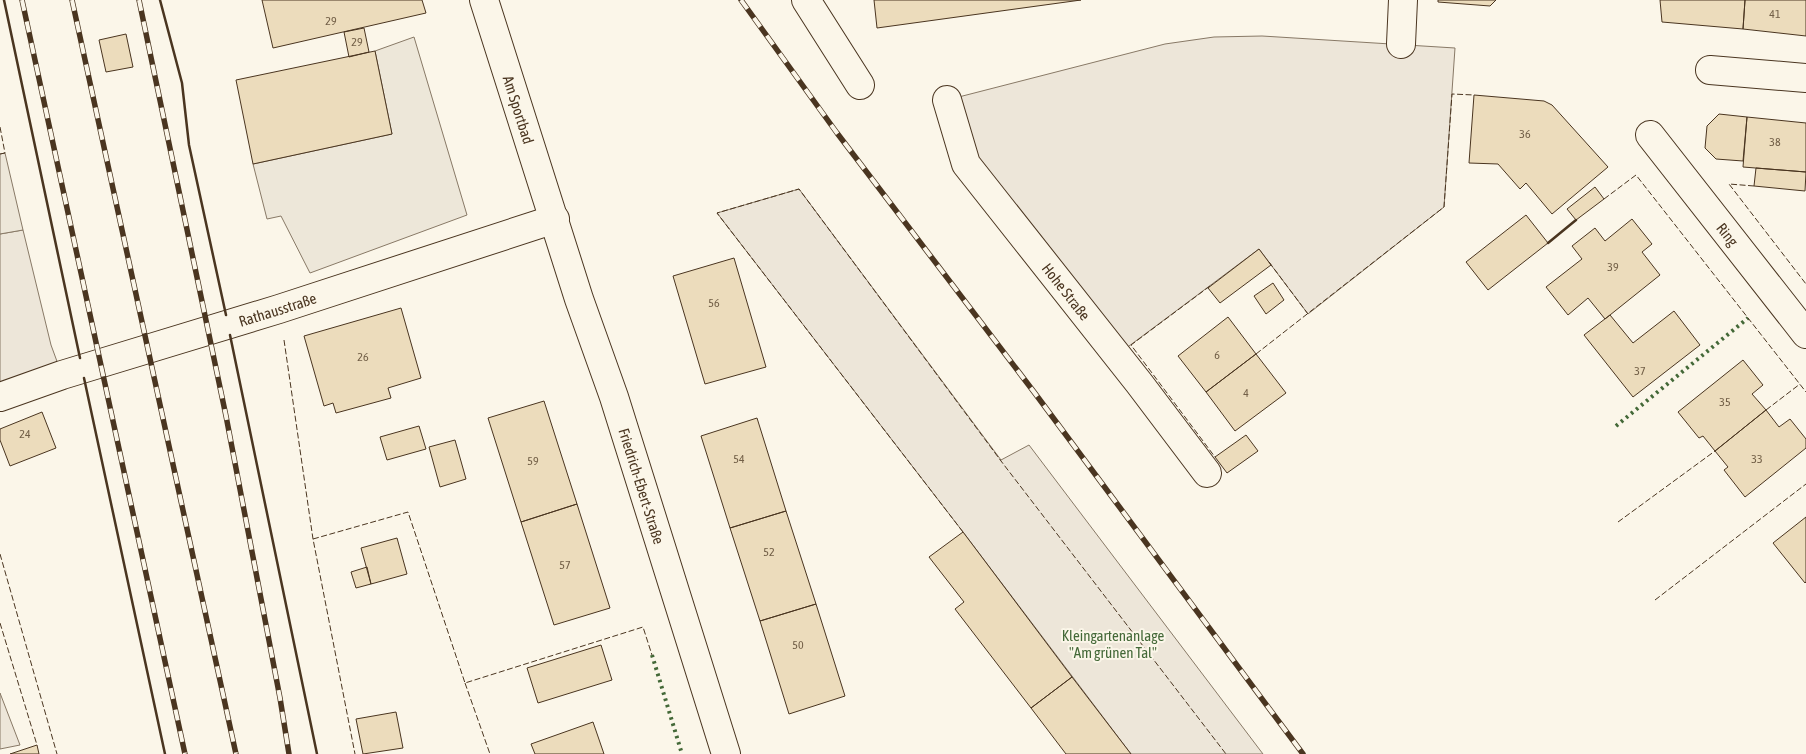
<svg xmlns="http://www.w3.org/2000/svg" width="1806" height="754" viewBox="0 0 1806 754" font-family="'Asap Condensed',sans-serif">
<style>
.green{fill:#ede6d9;stroke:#887966}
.parking{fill:#ede7d9;stroke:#887966}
.building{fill:#ecdcbc;stroke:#4a3520}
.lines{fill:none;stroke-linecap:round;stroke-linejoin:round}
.minor-casing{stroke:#4a3520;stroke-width:30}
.minor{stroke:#fbf6e9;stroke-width:28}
.rail-casing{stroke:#4a3520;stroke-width:5.5}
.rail{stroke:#fbf6e9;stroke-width:4;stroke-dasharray:11;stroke-linecap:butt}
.hedge{stroke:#436837;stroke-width:4;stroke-dasharray:2.5 4;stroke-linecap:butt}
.fence{stroke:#4a3520;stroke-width:1;stroke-dasharray:6 2.5;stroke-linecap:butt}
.wall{stroke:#4a3520;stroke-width:2.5}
.labels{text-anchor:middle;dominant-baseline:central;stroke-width:4;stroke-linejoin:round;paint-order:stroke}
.number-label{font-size:12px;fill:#725f47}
.street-label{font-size:15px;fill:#4a3520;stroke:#fbf6e9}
.park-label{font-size:15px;fill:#436837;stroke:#fbf6e9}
</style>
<rect width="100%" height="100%" fill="#fbf6e9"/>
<path class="green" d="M1262 36 1455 48 1444 207 1308 314 1259 249 1117 355 966 164 947 100 1165 44 1214 37Z
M799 189 1001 460 1029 445 1263 754H1131L963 532 717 213Z
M23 230 51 345 62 375 0 397V234Z
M0 693 20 745 0 749Z"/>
<path class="parking" d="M414 37 467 215 310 273 281 216 267 219 253 164 392 134 375 51Z
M5 153 23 230 0 234V154Z"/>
<path class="building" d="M262 0H422L426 13 273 48Z
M874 0H1081L877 28Z
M1438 0H1496L1490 6 1438 2Z
M1660 0H1745L1743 29 1662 22Z
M1745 0H1806V36L1743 29Z
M364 28 369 52 349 57 344 32Z
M126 34 133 67 106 72 99 40Z
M375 51 392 134 253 164 236 80Z
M1474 95 1544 101 1552 105 1608 167 1552 214 1526 183 1520 189 1498 164 1469 163Z
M1719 114 1747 117 1743 161 1716 159 1705 148 1707 126Z
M1747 117 1806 123V172L1743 167Z
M1756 168 1806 172 1805 191 1754 186Z
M1595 187 1604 199 1576 220 1567 209Z
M1526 215 1548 243 1488 290 1466 262Z
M1632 219 1652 244 1642 252 1660 275 1605 319 1588 298 1568 315 1546 287 1582 259 1572 246 1595 228 1605 241Z
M1259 249 1271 265 1220 303 1208 288Z
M734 258 766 367 705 384 673 276Z
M1273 283 1284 300 1266 314 1254 296Z
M401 308 421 378 388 388 391 398 336 413 333 403 324 406 304 336Z
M1674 311 1700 345 1633 397 1584 335 1610 315 1633 343Z
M1228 317 1256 354 1206 392 1178 356Z
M1256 354 1286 393 1235 431 1206 392Z
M1743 360 1763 385 1752 394 1766 410 1715 451 1703 436 1699 438 1678 412Z
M544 401 577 504 521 522 488 418Z
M1766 410 1779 427 1790 419 1806 439V448L1745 497 1724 470 1728 467 1715 451Z
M42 412 56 448 10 466 0 440V429Z
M757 418 786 511 730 528 701 436Z
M419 426 426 449 387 460 380 437Z
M1246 435 1258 451 1227 473 1215 457Z
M455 440 466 479 440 487 429 447Z
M577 504 610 608 554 625 521 522Z
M786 511 816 604 760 621 730 528Z
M1806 517V582L1805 583 1773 543Z
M963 532 1072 677 1031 708 955 609 964 602 929 557Z
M397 538 407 574 371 584 361 548Z
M367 567 371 584 356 588 351 572Z
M816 604 845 696 789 714 760 621Z
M601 645 612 680 538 703 527 668Z
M1072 677 1131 754H1066L1031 708Z
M396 712 403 748 363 754 356 719Z
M593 722 604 754H535L531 744Z
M37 745 39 754H10Z"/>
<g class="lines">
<g class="minor-casing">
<g id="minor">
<path id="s1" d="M484 0 579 299 614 397 726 754"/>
<path d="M806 0 860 85"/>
<path d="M1401 44 1403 0"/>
<path d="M1710 70 1806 78"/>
<path id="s2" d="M947 100 966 164 1139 383 1207 473"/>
<path id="s3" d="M1650 135 1806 334"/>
<path id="s4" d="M0 397 62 375 279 309 555 219"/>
</g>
</g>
<use href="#minor" class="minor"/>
<g class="rail-casing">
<path id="rail" d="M22 0 185 754
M72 0 236 754
M139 0 226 416 280 698 289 754
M741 0 837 133 1034 392 1303 754"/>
</g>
<use href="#rail" class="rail"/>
<path class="hedge" d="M1616 426 1748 318
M652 655 682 754"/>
<path class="fence" d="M0 127 5 153 0 154
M1754 186 1729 184 1806 284
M1604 199 1636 175 1806 392
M1269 262 1308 314
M1210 286 1131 345 1215 457
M284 340 313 539 355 754
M1256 354 1444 207 1452 94 1474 95
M1766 410 1800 384
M1618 522 1715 451
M963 532 717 213 799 189 1001 461 1226 754
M313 539 408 512 465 683 643 627 652 655
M0 554 57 754
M1655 600 1806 484
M0 623 37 745
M465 683 490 754"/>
<path class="wall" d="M4 0 80 358
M160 0 182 83 189 145 226 315
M1548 243 1576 220
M230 335 317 754
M84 378 165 754"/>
</g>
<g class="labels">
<g class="number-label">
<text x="1775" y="14">41</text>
<text x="331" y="21">29</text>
<text x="357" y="42">29</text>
<text x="1525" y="134">36</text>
<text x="1775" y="142">38</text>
<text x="1613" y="267">39</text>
<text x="714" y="303">56</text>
<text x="1217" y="355">6</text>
<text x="363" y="357">26</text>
<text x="1640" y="371">37</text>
<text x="1246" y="393">4</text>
<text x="1725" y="402">35</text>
<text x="25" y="434">24</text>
<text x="739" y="459">54</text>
<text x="1757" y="459">33</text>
<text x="533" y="461">59</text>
<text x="769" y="552">52</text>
<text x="565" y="565">57</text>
<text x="798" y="645">50</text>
</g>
<g class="street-label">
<text stroke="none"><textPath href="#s1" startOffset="115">Am Sportbad</textPath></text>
<text stroke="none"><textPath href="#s3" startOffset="126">Ring</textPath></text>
<text stroke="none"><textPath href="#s2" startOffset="229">Hohe Straße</textPath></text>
<text stroke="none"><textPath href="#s4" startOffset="291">Rathausstraße</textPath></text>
<text stroke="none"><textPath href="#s1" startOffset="511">Friedrich-Ebert-Straße</textPath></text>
</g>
<g class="park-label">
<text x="1113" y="635">Kleingartenanlage<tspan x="1113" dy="17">"Am grünen Tal"</tspan></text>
</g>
</g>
</svg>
